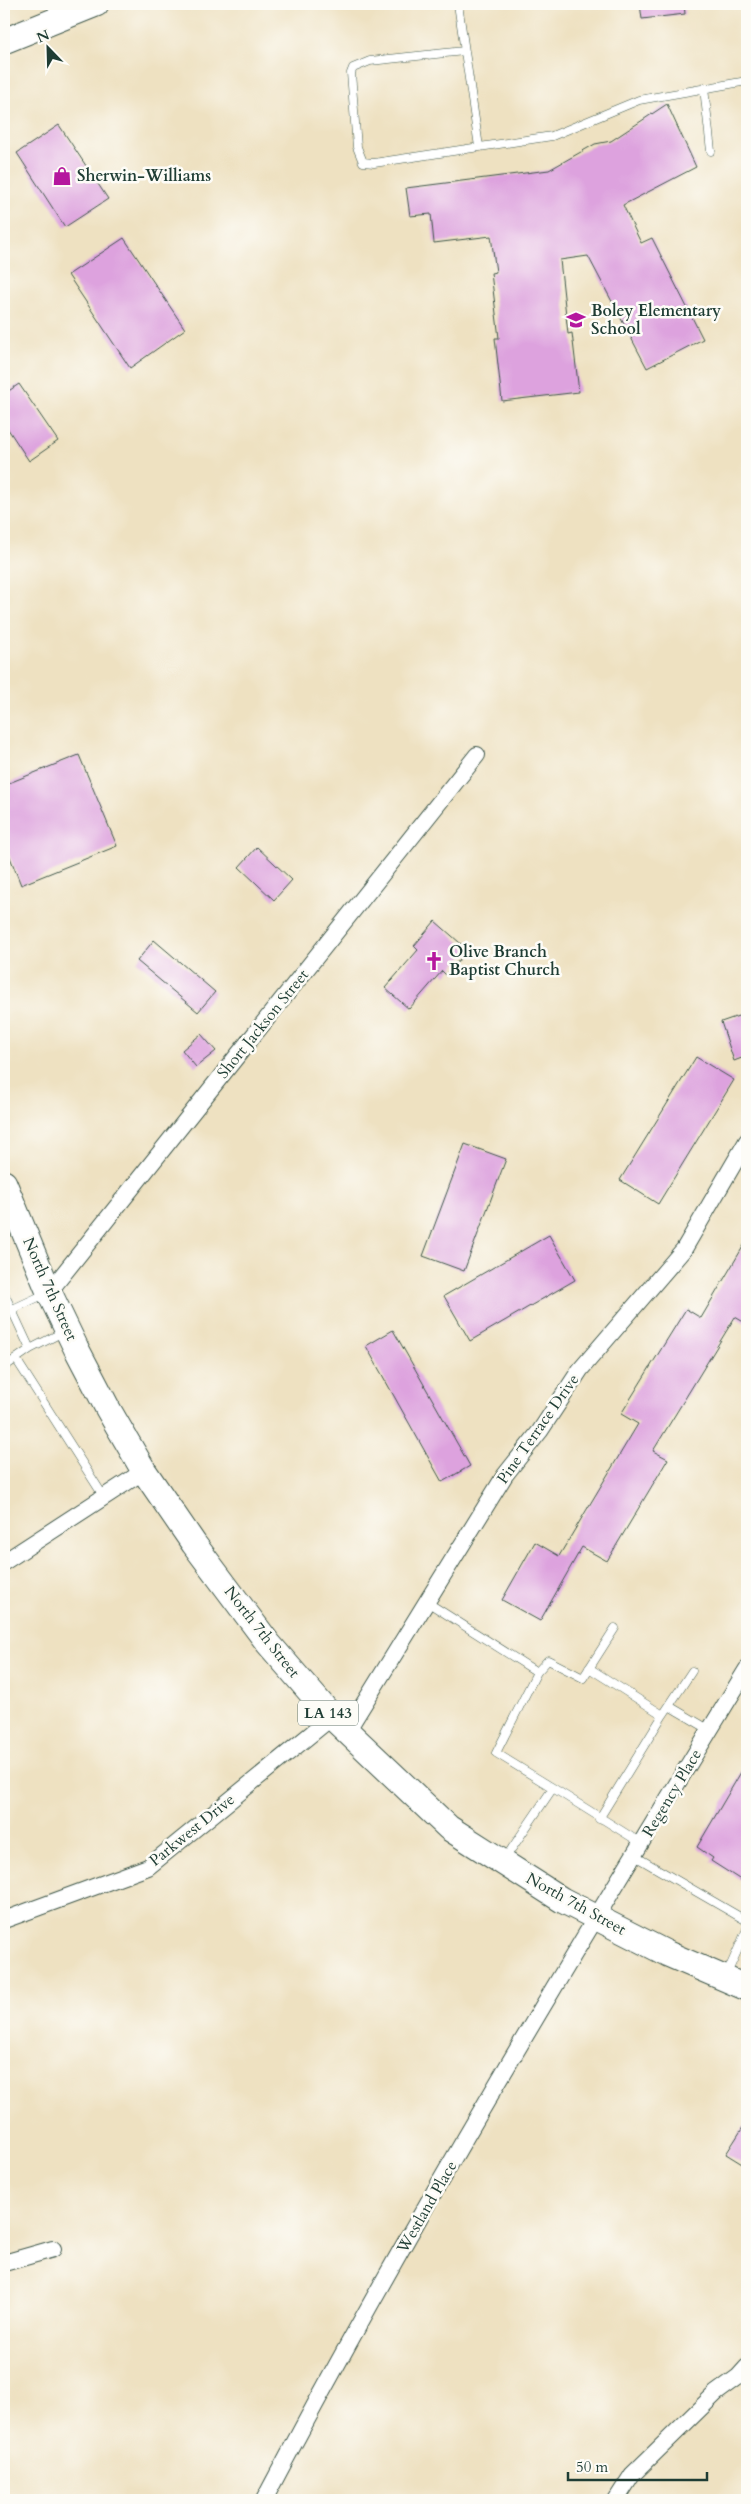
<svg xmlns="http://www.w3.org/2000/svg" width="751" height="2504" viewBox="0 0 751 2504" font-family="Cardo,serif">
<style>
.building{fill:#dda2de}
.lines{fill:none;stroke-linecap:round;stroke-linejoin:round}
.lane-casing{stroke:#3e5649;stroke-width:9}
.street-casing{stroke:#3e5649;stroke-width:18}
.primary-casing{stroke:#3e5649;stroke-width:27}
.lane{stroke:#fff;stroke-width:8}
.street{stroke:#fff;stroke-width:16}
.primary{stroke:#fff;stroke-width:25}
.labels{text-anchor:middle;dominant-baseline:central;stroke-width:5;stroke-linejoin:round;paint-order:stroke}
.shield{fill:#fdfcf7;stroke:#62766e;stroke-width:1}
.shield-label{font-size:15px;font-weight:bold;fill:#1f3d34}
.poi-label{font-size:16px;font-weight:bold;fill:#1f3d34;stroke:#fdfcf7;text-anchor:start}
.street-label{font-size:16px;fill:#1f3d34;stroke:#fdfcf7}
</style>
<rect width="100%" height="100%" fill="#fdfcf7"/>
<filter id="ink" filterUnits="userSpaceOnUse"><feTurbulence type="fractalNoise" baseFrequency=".02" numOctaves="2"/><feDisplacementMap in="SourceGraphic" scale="10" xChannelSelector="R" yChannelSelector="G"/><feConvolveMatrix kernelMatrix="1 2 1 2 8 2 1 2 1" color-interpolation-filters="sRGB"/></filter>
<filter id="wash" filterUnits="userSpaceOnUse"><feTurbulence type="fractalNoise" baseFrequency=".0096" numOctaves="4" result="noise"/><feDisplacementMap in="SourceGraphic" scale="20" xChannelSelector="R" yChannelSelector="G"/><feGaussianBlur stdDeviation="1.12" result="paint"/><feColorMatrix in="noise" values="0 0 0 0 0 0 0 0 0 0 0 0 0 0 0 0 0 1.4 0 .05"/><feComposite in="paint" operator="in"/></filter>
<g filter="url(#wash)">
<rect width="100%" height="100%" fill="#eee1c1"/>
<g id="blocks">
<path class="building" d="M640 4H684L685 14 642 19Z
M667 104 696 167 623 205 641 243 652 238 703 339 647 368 588 256 560 260 568 334 572 333 579 392 502 401 495 338H499L491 273 496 272 491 236 434 243 431 214 410 216 406 188 549 170 595 144 611 141Z
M59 125 108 199 65 227 17 153Z
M124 238 185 329 130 368 68 275Z
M19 384 58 441 29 461 4 423V394Z
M79 755 117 846 21 885 4 842V785Z
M257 847 292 880 274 900 239 867Z
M435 921 468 950 446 975 442 971 409 1009 385 988 418 950 414 946Z
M154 940 215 992 198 1012 137 961Z
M747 1013V1056L734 1061 721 1022Z
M201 1034 216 1051 196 1067 182 1050Z
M696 1057 734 1080 658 1204 620 1180Z
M465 1144 506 1159 464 1271 423 1256Z
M549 1235 575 1280 470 1341 444 1296Z
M747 1240V1324L735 1317 653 1451 668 1459 607 1561 582 1547 540 1621 502 1600 535 1542 559 1556 638 1424 621 1414 686 1309 701 1318Z
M393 1330 470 1466 442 1482 366 1346Z
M747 1762V1884L711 1861 713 1858 697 1847Z
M747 2121V2167L726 2154Z"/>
</g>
</g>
<g filter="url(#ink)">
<use href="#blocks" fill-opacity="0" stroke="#3e5649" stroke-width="1"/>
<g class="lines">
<g class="lane-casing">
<path id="lane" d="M458 4 479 147
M464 51 370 61 353 68 351 73 357 147 363 162 374 163 552 136 639 100 747 81
M704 88 711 151
M4 1293 30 1349
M4 1313 45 1294
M16 1359 104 1497
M4 1367 30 1349 63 1332
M427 1602 537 1672 496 1753 553 1788 504 1860
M589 1668 663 1715 692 1671
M537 1672 548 1660 583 1678 615 1628
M669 1706 710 1730
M553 1788 641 1843
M599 1819 663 1715
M633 1855 747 1921
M726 1976 747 1929"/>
</g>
<g class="street-casing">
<path id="street" d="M49 1292 477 755
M4 1562 144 1471
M347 1731 505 1475 540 1431 580 1370 684 1249 747 1141
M4 1920 148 1867 332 1717
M4 2263 53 2249
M264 2500C413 2217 580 1942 747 1669
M616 2500 632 2475 716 2393 738 2377 747 2367"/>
</g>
<g class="primary-casing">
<path id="primary" d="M4 41 96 4
M4 1183 49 1292 76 1348 108 1409 144 1471 194 1544 268 1643 332 1717 449 1828 562 1900 668 1954 747 1988"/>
</g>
<use href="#lane" class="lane"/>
<use href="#street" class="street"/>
<use href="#primary" class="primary"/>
</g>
</g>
<defs>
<g id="shop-bare" transform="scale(1.5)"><path d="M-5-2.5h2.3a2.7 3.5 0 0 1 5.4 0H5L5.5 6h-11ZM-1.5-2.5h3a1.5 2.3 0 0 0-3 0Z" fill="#b5179e" stroke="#fdfcf7" stroke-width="2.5" paint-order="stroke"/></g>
<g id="school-bare" transform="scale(1.5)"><path d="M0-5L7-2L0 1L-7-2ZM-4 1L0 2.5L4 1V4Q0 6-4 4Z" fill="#b5179e" stroke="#fdfcf7" stroke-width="2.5" paint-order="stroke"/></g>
<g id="church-bare" transform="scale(1.5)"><path d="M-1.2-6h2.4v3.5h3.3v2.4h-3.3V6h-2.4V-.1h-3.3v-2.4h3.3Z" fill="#b5179e" stroke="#fdfcf7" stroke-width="2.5" paint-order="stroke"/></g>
</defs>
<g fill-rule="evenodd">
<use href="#shop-bare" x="62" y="176"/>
<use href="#school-bare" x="576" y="320"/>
<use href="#church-bare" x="434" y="961"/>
</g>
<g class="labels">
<rect class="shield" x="298" y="1700.5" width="60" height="25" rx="4"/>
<g class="shield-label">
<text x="328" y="1713">LA 143</text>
</g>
<g class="poi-label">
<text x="77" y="176">Sherwin-Williams</text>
<text x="591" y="311">Boley Elementary<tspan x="591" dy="18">School</tspan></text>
<text x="449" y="952">Olive Branch<tspan x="449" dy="18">Baptist Church</tspan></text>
</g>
<g class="street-label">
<text transform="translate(263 1024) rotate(-51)">Short Jackson Street</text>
<text transform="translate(50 1289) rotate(66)">North 7th Street</text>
<text transform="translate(538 1429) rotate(-55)">Pine Terrace Drive</text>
<text transform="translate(262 1632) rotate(52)">North 7th Street</text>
<text transform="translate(672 1793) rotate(-59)">Regency Place</text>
<text transform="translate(192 1830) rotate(-39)">Parkwest Drive</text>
<text transform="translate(576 1904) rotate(29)">North 7th Street</text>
<text transform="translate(427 2207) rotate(-60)">Westland Place</text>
</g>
</g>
<rect width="751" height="2504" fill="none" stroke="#fdfcf7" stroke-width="20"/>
<g transform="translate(48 48) rotate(337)" stroke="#fdfcf7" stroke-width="4" paint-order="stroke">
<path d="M0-4L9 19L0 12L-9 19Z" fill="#1f3d34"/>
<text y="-8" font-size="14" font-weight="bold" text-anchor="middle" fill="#1f3d34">N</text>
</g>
<path d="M568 2472v8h139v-8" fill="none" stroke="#1f3d34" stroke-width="2.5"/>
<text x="576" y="2472" font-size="15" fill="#1f3d34" stroke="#fdfcf7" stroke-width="4" paint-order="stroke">50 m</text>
</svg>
